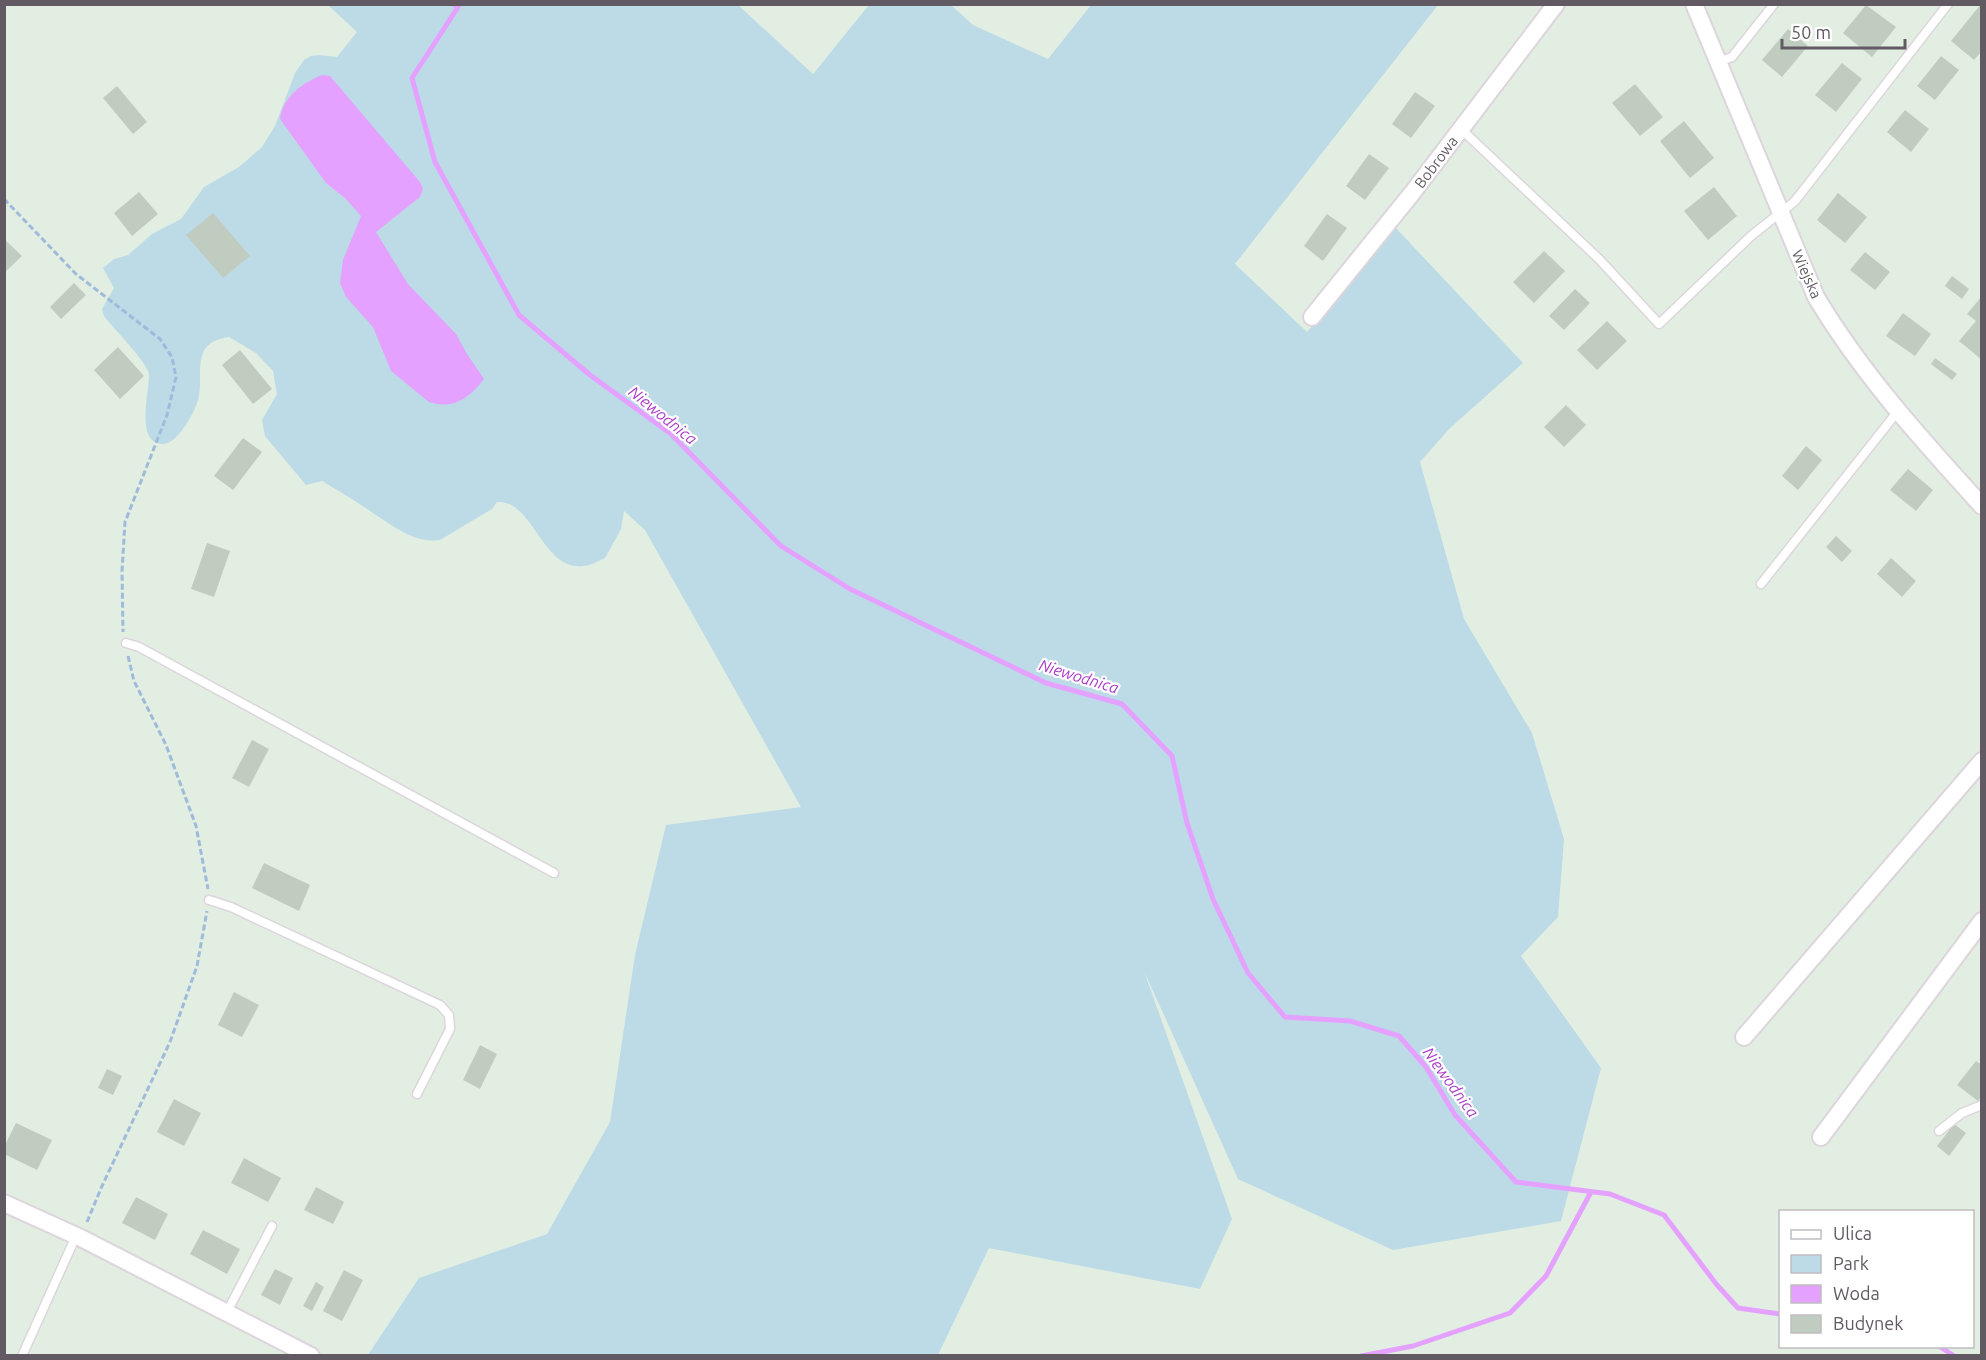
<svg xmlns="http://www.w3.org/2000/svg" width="1986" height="1360" viewBox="0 0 1986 1360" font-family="Ubuntu,sans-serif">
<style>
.green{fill:#bcdbe7}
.water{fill:#e5a1ff}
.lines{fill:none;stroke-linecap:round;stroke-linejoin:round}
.stream{stroke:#e5a1ff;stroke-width:5}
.building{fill:#c0ccc0}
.lane-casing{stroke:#dcd5dc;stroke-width:11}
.street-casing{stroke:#dcd5dc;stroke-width:20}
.path{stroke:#9fbada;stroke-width:3;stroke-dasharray:6 3;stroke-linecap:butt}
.lane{stroke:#fff;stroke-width:8}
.street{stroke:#fff;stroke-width:16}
.labels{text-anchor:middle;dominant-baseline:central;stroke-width:4.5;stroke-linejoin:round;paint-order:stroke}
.street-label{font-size:15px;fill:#625a63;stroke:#fff}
.water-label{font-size:16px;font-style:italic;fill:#ac3dc8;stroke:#fff}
</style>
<rect width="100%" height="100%" fill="#e2eee2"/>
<path class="green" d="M328 5H738L813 74 869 5H951L973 25 1048 59 1091 5H1438L1235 264 1307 332 1393 225 1523 363 1449 429 1420 462 1464 619 1532 733 1564 839 1558 917 1521 956 1601 1068 1561 1221 1393 1250 1238 1179 1144 971 1232 1219 1200 1289 989 1248 938 1355H368L419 1278 547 1234 610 1122 635 955 666 825 801 807 645 530 624 511 621 529 605 558C598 561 590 566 583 566 542 571 533 499 497 502L492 509 440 540C413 544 389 523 367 509 353 499 337 490 322 481L306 485 265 436 262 420 277 394 273 371 256 353 229 337C218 339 207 342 203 353 197 368 203 388 197 403 193 415 177 444 163 444 134 444 150 390 149 374 147 362 113 328 104 316L102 309 114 288 103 268 114 259 128 255 152 234 181 219 204 187 239 167 262 147 275 126 295 73 304 60 311 56 319 55 337 57 357 32Z"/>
<path class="water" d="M322 75 330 76 420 182 423 189 420 197 376 232 408 284 456 334 467 354 484 379C469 398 454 410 429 402L391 371 373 327 346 297 340 283 343 260 361 216 345 198 326 183 280 119C283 97 302 83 322 75Z"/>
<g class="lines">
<path class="stream" d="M454 4 458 7 412 78 435 162 519 315 590 375 671 434 781 546 850 589 1046 683 1122 704 1172 756 1187 823 1213 899 1248 973 1285 1017 1350 1021 1399 1036 1426 1067 1455 1115 1516 1182 1610 1194 1664 1215 1717 1285 1738 1308 1780 1314
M1939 1346 1954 1356
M1361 1356 1413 1346 1510 1313 1546 1276 1591 1192"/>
</g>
<path class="building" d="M1981 4 1982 51 1974 60 1951 41Z
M1866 5 1896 27 1872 57 1843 33Z
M1788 29 1808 46 1782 77 1762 60Z
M1941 56 1959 70 1935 100 1917 86Z
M1842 63 1862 79 1836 112 1815 95Z
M1635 84 1663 117 1640 136 1612 103Z
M117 86 147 122 133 134 103 98Z
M1415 92 1435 106 1411 138 1392 124Z
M1905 110 1929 129 1911 152 1887 132Z
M1684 121 1714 158 1690 178 1660 141Z
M1369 154 1389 168 1365 200 1346 186Z
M1714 187 1737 216 1708 240 1684 211Z
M139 192 158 214 132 236 114 213Z
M1838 193 1867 217 1845 243 1817 220Z
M213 213 250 256 223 278 186 235Z
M1327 214 1347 228 1323 261 1304 246Z
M4 239 22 256 4 273Z
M1544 251 1565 271 1534 303 1513 282Z
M1865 252 1890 272 1875 290 1850 270Z
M1952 276 1969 289 1962 299 1945 286Z
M74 283 86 295 61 319 50 307Z
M1575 289 1590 303 1564 330 1549 316Z
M1982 296 1981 326 1982 360 1959 341 1976 321 1967 314Z
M1903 313 1931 334 1915 356 1886 336Z
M1607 321 1627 341 1597 370 1577 350Z
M118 347 144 376 120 399 94 370Z
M240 350 272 389 253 404 222 365Z
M1935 358 1957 374 1952 380 1931 364Z
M1566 405 1586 425 1564 447 1544 427Z
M243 438 262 452 233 490 214 476Z
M1806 446 1822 460 1798 490 1782 476Z
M1908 469 1933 490 1916 511 1890 490Z
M1836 536 1852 551 1842 562 1826 547Z
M207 543 230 551 214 597 191 589Z
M1891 558 1916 581 1902 597 1877 574Z
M252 740 269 749 249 787 232 778Z
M264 863 310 885 299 911 252 888Z
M234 992 259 1005 242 1037 218 1025Z
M480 1045 497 1054 480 1089 463 1080Z
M1976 1061 1982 1065V1096L1978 1101 1957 1085Z
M107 1069 122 1076 113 1095 98 1088Z
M174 1099 201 1113 184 1146 157 1132Z
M16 1123 52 1140 37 1170 4 1154V1147Z
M1954 1124 1966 1133 1949 1156 1937 1146Z
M244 1158 281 1178 268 1202 231 1183Z
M316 1187 344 1202 333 1224 304 1210Z
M136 1197 168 1214 155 1240 122 1223Z
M203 1230 240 1249 227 1274 190 1254Z
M275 1269 293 1278 280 1305 261 1295Z
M344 1270 363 1280 342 1321 323 1311Z
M316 1282 324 1287 312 1311 303 1306Z"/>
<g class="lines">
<g class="lane-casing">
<path id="lane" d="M1718 62 1732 57 1774 4
M1461 129 1599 259 1659 324 1751 236 1795 201 1948 4
M1761 584 1898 411
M126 643 139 647 554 873
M209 900 231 907 440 1005 449 1015 450 1029 417 1094
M1939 1131 1962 1113 1982 1105
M227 1312 272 1226
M22 1356 76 1236"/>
</g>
<g class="street-casing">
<path id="street" d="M1694 4 1816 297C1862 374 1922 440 1982 506
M1312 317 1413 192 1556 4
M1744 1037 1982 761
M1821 1137 1982 921
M4 1203 81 1238 311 1356"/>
</g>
<path class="path" d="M4 199 76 274 160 339 172 357 176 377 167 415 125 522 122 571 123 632
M128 656 134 681 166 745 196 826 208 889
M87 1222 102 1186 170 1042 197 966 207 911"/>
<use href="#lane" class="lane"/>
<use href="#street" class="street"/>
</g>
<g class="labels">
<g class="street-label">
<text transform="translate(1436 162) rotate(-53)">Bobrowa</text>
<text transform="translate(1807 274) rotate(66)">Wiejska</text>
</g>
<g class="water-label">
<text transform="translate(663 415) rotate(39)">Niewodnica</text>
<text transform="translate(1079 676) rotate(17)">Niewodnica</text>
<text transform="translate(1451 1082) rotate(54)">Niewodnica</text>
</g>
</g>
<rect width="1986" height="1360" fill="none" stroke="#625a63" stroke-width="12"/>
<rect x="1779" y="1210" width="195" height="138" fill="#ffffff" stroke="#c0bdc1" stroke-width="1.5"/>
<rect x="1791" y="1230" width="30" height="9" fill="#ffffff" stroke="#c0bdc1" stroke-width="1.5"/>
<text x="1833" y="1240" font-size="18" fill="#625a63">Ulica</text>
<rect x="1791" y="1255" width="30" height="18" fill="#bcdbe7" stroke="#c0bdc1" stroke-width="1.5"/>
<text x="1833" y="1270" font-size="18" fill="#625a63">Park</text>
<rect x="1791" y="1285" width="30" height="18" fill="#e5a1ff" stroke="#c0bdc1" stroke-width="1.5"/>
<text x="1833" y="1300" font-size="18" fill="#625a63">Woda</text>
<rect x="1791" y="1315" width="30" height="18" fill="#c0ccc0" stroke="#c0bdc1" stroke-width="1.5"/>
<text x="1833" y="1330" font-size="18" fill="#625a63">Budynek</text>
<path d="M1782 39v9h123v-9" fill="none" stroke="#625a63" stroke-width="3"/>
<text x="1791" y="39" font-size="18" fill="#625a63" stroke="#ffffff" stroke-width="4.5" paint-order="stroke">50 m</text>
</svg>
